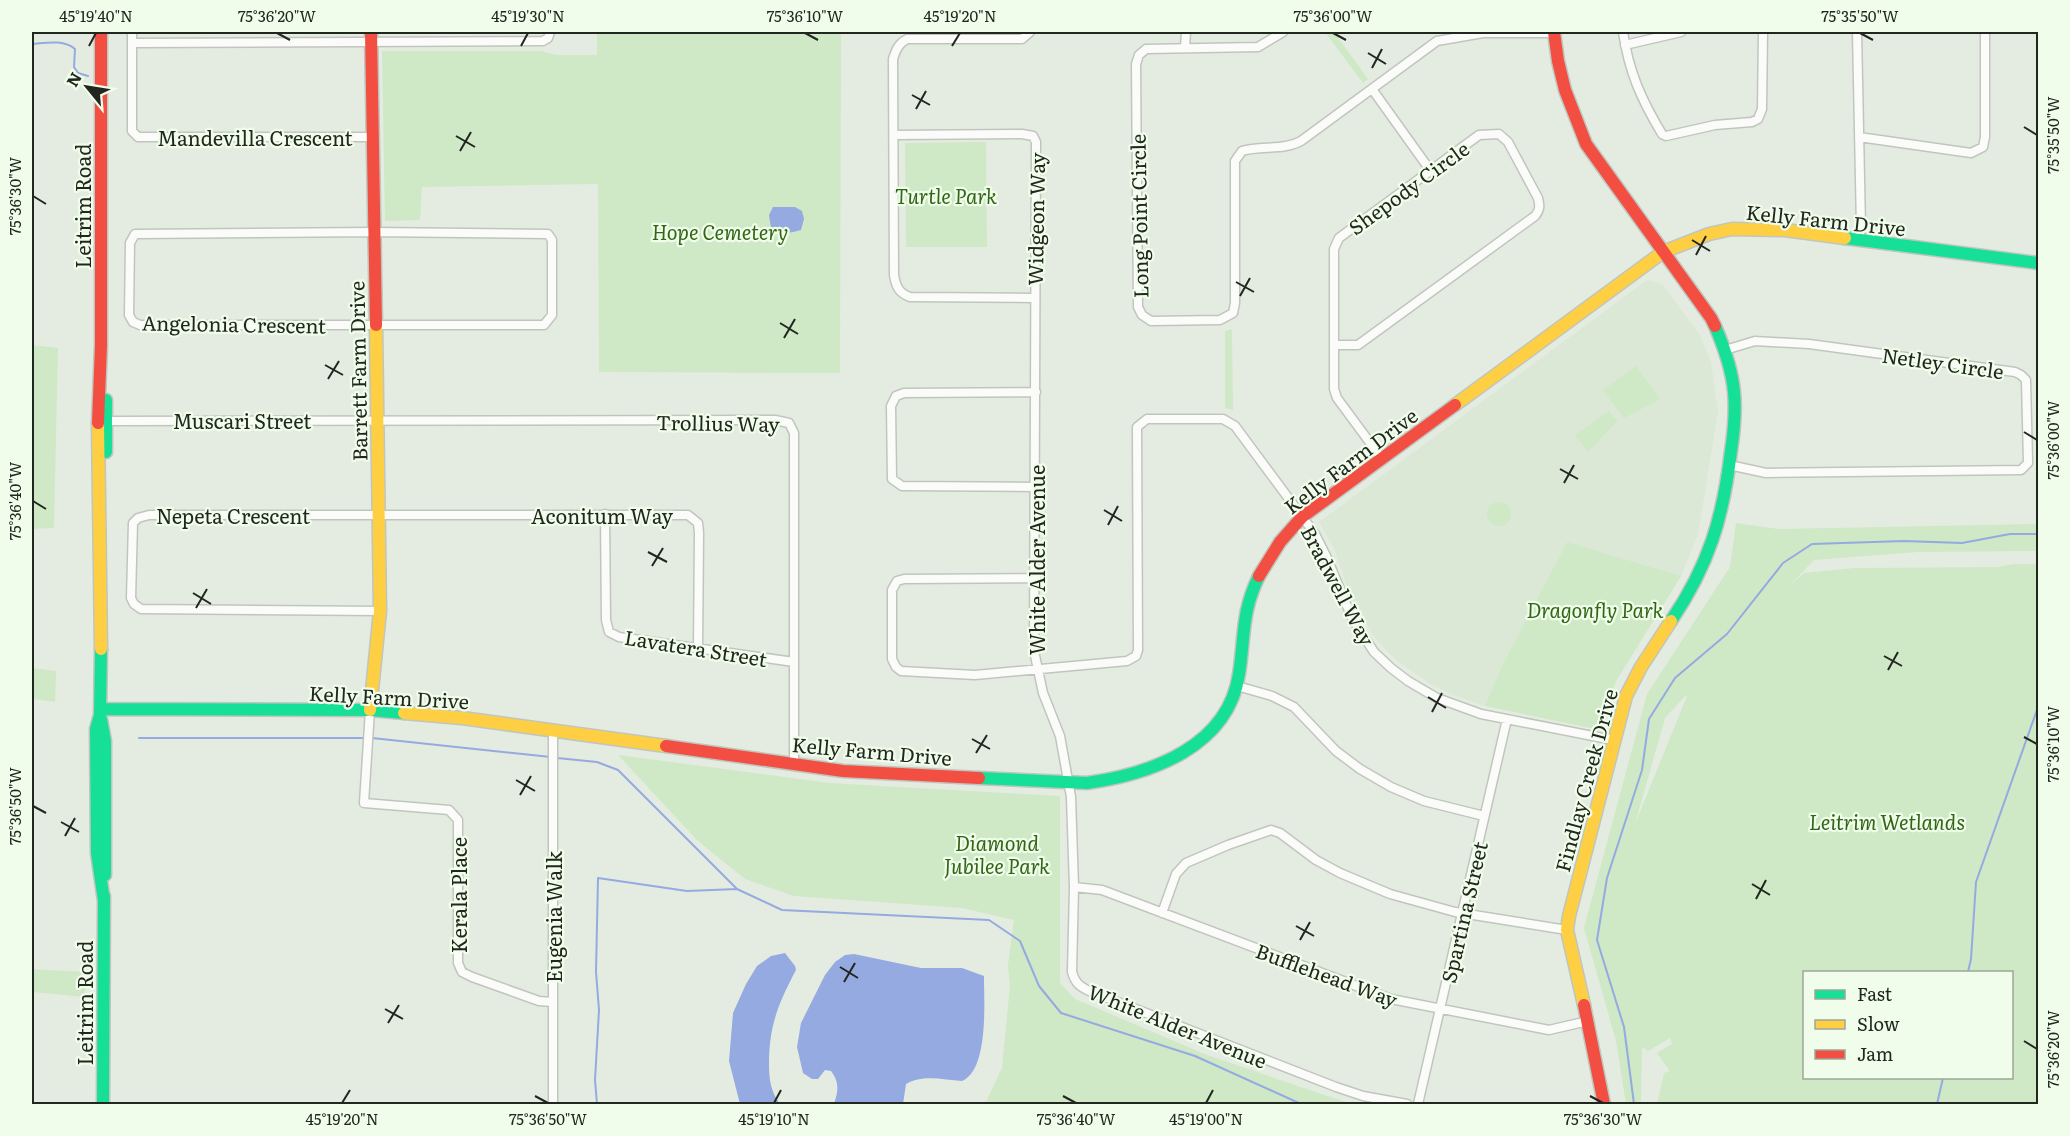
<svg xmlns="http://www.w3.org/2000/svg" width="2070" height="1136" viewBox="0 0 2070 1136" font-family="Literata,serif">
<style>
.built{fill:#dae8d5}
.green{fill:#cfe8c6;fill-rule:evenodd}
.water{fill:#94aae0}
.lines{fill:none;stroke-linecap:round;stroke-linejoin:round}
.stream{stroke:#94aae0;stroke-width:2}
.street-casing{stroke:#c0c6be;stroke-width:11}
.fast-casing{stroke:#c0c6be;stroke-width:15}
.slow-casing{stroke:#c0c6be;stroke-width:15}
.jam-casing{stroke:#c0c6be;stroke-width:15}
.street{stroke:#fbfcfa;stroke-width:8}
.fast{stroke:#16e098;stroke-width:12}
.slow{stroke:#ffcf43;stroke-width:12}
.jam{stroke:#f24e42;stroke-width:12}
.ticks{fill:none;stroke:#21261f;stroke-width:2}
.labels{text-anchor:middle;dominant-baseline:central;stroke-width:4.5;stroke-linejoin:round;paint-order:stroke}
.street-label{font-size:20px;fill:#21261f;stroke:#effdea}
.park-label{font-size:20px;font-style:italic;fill:#326616;stroke:#effdea}
.neatline{fill:none;stroke:#21261f;stroke-width:2}
.ticks-label{font-size:15px;text-anchor:middle;fill:#21261f}
</style>
<rect width="100%" height="100%" fill="#e4ece1"/>
<path class="built" d="M1647 280 1662 284 1700 335 1711 362 1718 412 1698 534 1681 576 1567 542 1502 666 1485 706 1453 695 1429 683 1396 660 1375 638 1351 598 1334 548 1319 522Z"/>
<path class="green" d="M597 32H841L840 373 599 372 598 184 422 187 420 220 385 221 382 51H541L556 55H597Z
M1325 32H1334L1368 79 1363 83Z
M986 142 987 247H906L905 143Z
M1232 329 1233 410 1225 408V331Z
M32 345 58 348 54 528 32 529Z
M1636 366 1660 399 1624 418 1603 390Z
M1609 411 1617 421 1588 452 1575 435Z
M1487 514a12 12 0 1 1 24 0a12 12 0 1 1-24 0Z
M1736 523 1779 529 2038 524V551L1918 552 1814 560 1788 587 1804 573 1854 568 1997 567 2014 564H2038V1104H1657L1664 1073 1670 1071 1657 1053 1672 1044 1670 1038 1648 1051 1642 1047 1641 1104H1626L1616 1041 1584 928 1647 694 1730 567ZM1686 695 1687 696 1635 824 1665 718ZM1804 972H2012V1078H1804Z
M1567 542 1681 576 1615 683 1604 723 1601 727 1595 729 1485 706 1502 666Z
M32 668 56 671 55 702 32 699Z
M618 755 830 783 1060 796V983L1075 999 1207 1055 1351 1104H985L1002 1068 1010 986 1008 965 1014 920 962 908 794 896 745 879 698 841Z
M32 969 85 972V997L32 992Z"/>
<path class="water" d="M773 207H795L802 211 804 219 801 230C791 233 780 235 771 228L769 215Z
M785 953 795 966 796 970C778 1004 769 1026 769 1064 769 1080 771 1092 780 1104H740L729 1061 733 1013 746 984 757 966 771 956Z
M854 954 921 968H962L984 976C984 1000 989 1070 962 1081 944 1080 923 1074 906 1084L903 1104H834C838 1091 840 1083 831 1071L825 1070 818 1079H812L803 1073 797 1047 801 1023 825 975 835 962 845 955Z"/>
<g class="lines">
<path class="stream" d="M32 44C46 43 63 39 75 49L74 67 78 73 88 76
M139 738H366
M372 738 551 757
M557 758 597 762 618 770 737 889 782 910 989 920 1020 941 1039 986 1061 1013 1195 1056 1301 1104
M1968 972 1971 959 1976 882 2038 707
M597 1104 595 1080 599 1010 596 972 598 878 687 891 737 889
M1634 1104 1624 1027 1597 940 1607 878 1642 770 1649 719 1675 678 1727 634 1783 563 1812 544 1904 541 1962 543 2010 534H2038
M1937 1104 1943 1078"/>
<g class="street-casing">
<path id="street" d="M132 32V131L138 137H373
M1030 32 1022 39H907C898 44 896 50 893 59L894 275C896 287 899 293 910 297L1034 298
M1283 32 1258 47 1146 49 1139 55 1136 64 1138 307 1142 315 1151 321 1220 320 1233 313 1235 303V161L1242 151C1261 145 1283 151 1301 141L1437 41 1483 33H1554
M1623 32C1629 72 1641 99 1662 134L1666 136 1715 125 1752 122 1758 119 1762 109 1763 32
M1857 32 1861 228 1859 240
M132 43 543 41 548 38 550 32
M1625 45 1681 32
M1185 48 1186 32
M1372 89 1430 170
M894 135 1022 134 1033 136 1036 142 1034 651 1043 693 1060 736 1071 797 1074 887 1072 972C1075 982 1078 985 1087 990L1336 1087 1363 1096 1407 1104
M1859 137 1971 153 1983 147 1985 137V32
M374 232 548 234 552 240V315L544 325H140L133 322 129 315 130 243 135 234Z
M1334 345H1358L1535 216C1540 210 1540 206 1538 198L1508 142 1499 134 1479 135 1339 238 1334 249V389L1337 398 1382 459
M1725 350 1755 341 1809 344 2015 372 2021 375 2026 380 2028 463 2021 470 1766 473 1729 465
M107 421 775 420 789 423 794 433V764
M1035 487 902 486 892 479 891 406 896 396 904 393 1036 392
M605 514 606 620 609 632 619 637 794 662
M1036 578 904 579 897 581 892 590V659L896 667 901 671 975 675 1127 661 1136 656 1138 650 1137 427 1147 419H1223L1235 426 1315 534 1327 558 1352 618 1374 652 1391 668 1408 681 1437 698 1481 714 1613 740
M380 611 141 609 134 604 131 598 133 523 138 518 149 515H688L698 523 699 533 698 649
M1237 686 1272 696 1294 707 1336 751 1360 769 1391 787 1424 801 1484 816
M370 710 364 803 449 810 458 820V963L462 972 472 977 539 1001 553 1002
M1074 887 1102 890 1391 999 1549 1030 1588 1021
M1162 913 1176 874 1186 863 1228 845 1271 830 1280 833 1316 860 1340 873 1390 894 1455 912 1567 930
M553 1104V731
M1418 1104 1507 719"/>
</g>
<g class="fast-casing">
<path id="fast" d="M1845 238 2038 263
M106 400V452
M1671 621C1709 565 1723 518 1731 451 1734 431 1736 412 1734 392 1732 369 1724 347 1715 326
M101 649 100 715 96 729 97 853 104 901
M100 709 370 710 404 713
M101 719 105 741V875
M979 778 1087 783C1151 774 1228 747 1239 674 1245 636 1241 613 1259 576
M103 1104 104 896"/>
</g>
<g class="slow-casing">
<path id="slow" d="M1455 405 1663 252 1709 234 1732 229 1785 230 1845 238
M98 423 101 649
M370 710 380 611 376 325
M404 713 462 718 666 746
M1584 1005 1567 930 1569 916 1626 696 1641 667 1671 621"/>
</g>
<g class="jam-casing">
<path id="jam" d="M371 32 376 325
M1554 32 1558 61 1565 90 1586 144 1711 318 1715 326
M98 423 101 345V32
M1259 576 1280 542 1302 517 1455 405
M666 746 843 771 979 778
M1584 1005 1604 1104"/>
</g>
<use href="#street" class="street"/>
<use href="#fast" class="fast"/>
<use href="#slow" class="slow"/>
<use href="#jam" class="jam"/>
</g>
<path class="ticks" d="M277 33 290 40M805 33 818 40M1333 33 1346 40M1860 33 1873 40M89 46 96 33M521 46 528 33M952 46 960 33M1368 53 1386 64M1372 68 1382 49M912 95 930 105M916 109 926 91M2024 127 2037 135M456 136 475 147M460 151 471 132M33 196 46 204M1692 240 1710 251M1696 255 1706 236M1236 282 1254 292M1240 296 1250 278M780 323 798 334M784 338 795 319M325 365 343 375M328 379 339 361M2024 432 2037 440M1560 469 1578 479M1564 483 1574 465M33 501 46 509M1104 510 1122 521M1108 525 1118 506M648 552 667 562M652 566 663 548M193 593 211 604M196 608 207 589M1884 656 1902 666M1888 670 1898 652M1428 697 1446 708M1432 712 1442 693M2024 737 2037 744M972 739 990 749M976 753 987 735M516 780 535 791M520 795 531 776M33 806 46 813M61 822 79 832M65 836 75 818M1752 884 1770 895M1756 899 1766 880M1296 926 1314 936M1300 940 1310 922M840 967 858 978M844 982 855 963M385 1009 403 1019M388 1023 399 1005M2024 1041 2037 1049M535 1096 548 1103M1063 1096 1076 1103M1590 1096 1603 1103M342 1103 350 1090M774 1103 781 1090M1206 1103 1213 1090"/>
<g class="labels">
<g class="street-label">
<text x="255" y="137">Mandevilla Crescent</text>
<text transform="translate(1408 187) rotate(-36)">Shepody Circle</text>
<text transform="translate(82 206) rotate(-90)">Leitrim Road</text>
<text transform="translate(1138 216) rotate(-91)">Long Point Circle</text>
<text transform="translate(1035 219) rotate(-89)">Widgeon Way</text>
<text transform="translate(1826 219) rotate(6)">Kelly Farm Drive</text>
<text transform="translate(234 323) rotate(1)">Angelonia Crescent</text>
<text transform="translate(1943 362) rotate(8)">Netley Circle</text>
<text transform="translate(357 371) rotate(-91)">Barrett Farm Drive</text>
<text x="242" y="420">Muscari Street</text>
<text transform="translate(718 422) rotate(1)">Trollius Way</text>
<text transform="translate(1350 460) rotate(-37)">Kelly Farm Drive</text>
<text x="233" y="515">Nepeta Crescent</text>
<text x="602" y="515">Aconitum Way</text>
<text transform="translate(1036 560) rotate(-90)">White Alder Avenue</text>
<text transform="translate(1339 585) rotate(62)">Bradwell Way</text>
<text transform="translate(696 647) rotate(9)">Lavatera Street</text>
<text transform="translate(389 696) rotate(3)">Kelly Farm Drive</text>
<text transform="translate(872 750) rotate(5)">Kelly Farm Drive</text>
<text transform="translate(1585 780) rotate(-75)">Findlay Creek Drive</text>
<text transform="translate(458 895) rotate(-90)">Kerala Place</text>
<text transform="translate(1463 912) rotate(-77)">Spartina Street</text>
<text transform="translate(553 917) rotate(-90)">Eugenia Walk</text>
<text transform="translate(1327 974) rotate(20)">Bufflehead Way</text>
<text transform="translate(84 1003) rotate(-90)">Leitrim Road</text>
<text transform="translate(1178 1025) rotate(22)">White Alder Avenue</text>
</g>
<g class="park-label">
<text x="946" y="195">Turtle Park</text>
<text x="720" y="231">Hope Cemetery</text>
<text x="1595" y="609">Dragonfly Park</text>
<text x="1887" y="821">Leitrim Wetlands</text>
<text x="997" y="842">Diamond<tspan x="997" dy="23">Jubilee Park</tspan></text>
</g>
</g>
<rect width="2070" height="1136" fill="none" stroke="#effdea" stroke-width="66"/>
<rect x="1803" y="971" width="210" height="108" fill="#effdea" stroke="#9da799" stroke-width="1.5"/>
<rect x="1815" y="990" width="30" height="9" fill="#16e098" stroke="#9da799" stroke-width="1.5"/>
<text x="1857" y="1001" font-size="18" fill="#21261f">Fast</text>
<rect x="1815" y="1020" width="30" height="9" fill="#ffcf43" stroke="#9da799" stroke-width="1.5"/>
<text x="1857" y="1031" font-size="18" fill="#21261f">Slow</text>
<rect x="1815" y="1050" width="30" height="9" fill="#f24e42" stroke="#9da799" stroke-width="1.5"/>
<text x="1857" y="1061" font-size="18" fill="#21261f">Jam</text>
<g transform="translate(87 87) rotate(300)" stroke="#effdea" stroke-width="4.5" paint-order="stroke">
<path d="M0-4.5L10 22L0 15L-10 22Z" fill="#21261f"/>
<text y="-9" font-size="16" font-weight="bold" text-anchor="middle" fill="#21261f">N</text>
</g>
<rect x="33" y="33" width="2004" height="1070" class="neatline"/>
<g class="ticks-label">
<text x="96" y="22">45°19'40"N</text>
<text x="277" y="22">75°36'20"W</text>
<text x="528" y="22">45°19'30"N</text>
<text x="805" y="22">75°36'10"W</text>
<text x="960" y="22">45°19'20"N</text>
<text x="1333" y="22">75°36'00"W</text>
<text x="1860" y="22">75°35'50"W</text>
<text transform="translate(2054 135) rotate(-90)" y="5">75°35'50"W</text>
<text transform="translate(16 196) rotate(-90)" y="5">75°36'30"W</text>
<text transform="translate(2054 440) rotate(-90)" y="5">75°36'00"W</text>
<text transform="translate(16 501) rotate(-90)" y="5">75°36'40"W</text>
<text transform="translate(2054 744) rotate(-90)" y="5">75°36'10"W</text>
<text transform="translate(16 806) rotate(-90)" y="5">75°36'50"W</text>
<text transform="translate(2054 1049) rotate(-90)" y="5">75°36'20"W</text>
<text x="342" y="1125">45°19'20"N</text>
<text x="548" y="1125">75°36'50"W</text>
<text x="774" y="1125">45°19'10"N</text>
<text x="1076" y="1125">75°36'40"W</text>
<text x="1206" y="1125">45°19'00"N</text>
<text x="1603" y="1125">75°36'30"W</text>
</g>
</svg>
